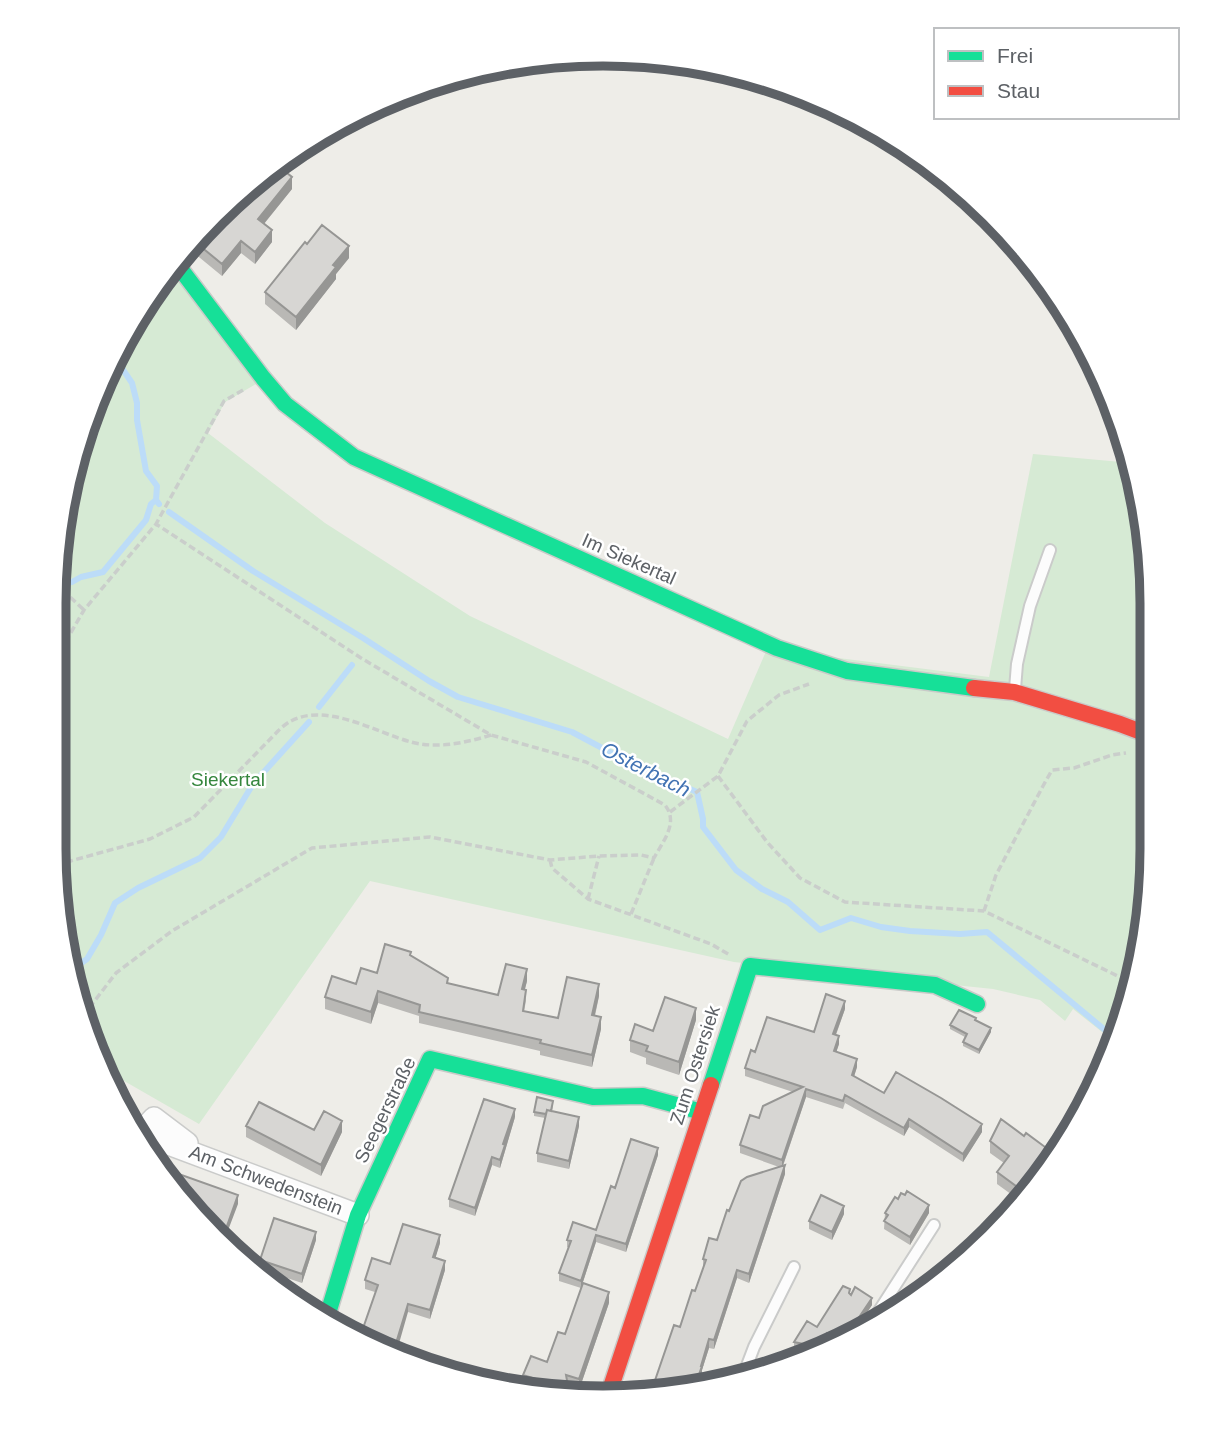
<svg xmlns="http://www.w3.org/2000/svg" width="1207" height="1453" viewBox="0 0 1207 1453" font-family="Arial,sans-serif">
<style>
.green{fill:#d6ead4}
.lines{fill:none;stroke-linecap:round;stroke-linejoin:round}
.stream{stroke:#bcdcf8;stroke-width:6}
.lane-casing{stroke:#cacbca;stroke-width:14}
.street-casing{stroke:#cacbca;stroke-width:24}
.fast-casing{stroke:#c9cac8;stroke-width:19}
.jam-casing{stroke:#c9cac8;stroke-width:19}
.path{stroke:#cacecb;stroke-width:3.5;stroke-dasharray:7 3.5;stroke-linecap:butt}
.lane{stroke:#fcfcfc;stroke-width:10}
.street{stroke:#fcfcfc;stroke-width:21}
.fast{stroke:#16e098;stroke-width:16}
.jam{stroke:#f24e42;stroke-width:16}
.wall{fill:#b9b8b5}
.shaded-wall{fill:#969694}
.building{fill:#d7d6d3;stroke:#969694;stroke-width:2}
.labels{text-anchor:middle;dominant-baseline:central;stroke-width:5;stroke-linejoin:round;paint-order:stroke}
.street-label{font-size:19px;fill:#5d6166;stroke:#fff}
.park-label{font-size:19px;fill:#35863d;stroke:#fff}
.water-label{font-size:21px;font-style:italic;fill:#4273b3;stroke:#fff}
.rim{fill:none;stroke:#5d6166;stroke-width:9}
</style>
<rect width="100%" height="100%" fill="#eeede8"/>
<path class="green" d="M180 258 270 376 225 402 208 433 325 523 470 616 728 739 767 649 989 677 1033 454 1132 463 1142 496 1153 603 1152 886 1124 1026 1116 1043 1073 1009 1065 1021 1040 1000 993 989 734 962 370 881 199 1124 105 1070 73 991 54 850 55 567 96 393 147 299Z"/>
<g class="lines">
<path class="stream" d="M115 358 132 383 137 403V420L146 471 157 486 156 500 159 504
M169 512 253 571 363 638 429 681 458 697 572 732 636 766 697 792 703 819V827L736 870 762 889 788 902 820 930 851 918 881 927 910 931 960 934 987 932 1117 1040
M72 582 81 577 103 572 146 520 151 504 156 500
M55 600 58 599
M319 707 352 665
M70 971 87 959 101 935 115 903 138 888 200 858 221 837 253 784 309 722"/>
<g class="lane-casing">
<path id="lane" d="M1015 689 1017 664 1030 606 1050 550
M868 1328 934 1225
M743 1376 754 1347 794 1267"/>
</g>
<g class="street-casing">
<path id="street" d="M139 1133 358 1215
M137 1136 154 1118 187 1143"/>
</g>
<g class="fast-casing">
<path id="fast" d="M176 263 263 378 285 404 354 457 777 648 847 671 974 688
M711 1085 750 966 935 985 977 1004
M326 1320 358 1215 430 1059 593 1097 643 1096 702 1112"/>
</g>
<g class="jam-casing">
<path id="jam" d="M974 688 1014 692 1120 724 1152 736
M608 1396 711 1085"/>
</g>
<path class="path" d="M55 583 84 610
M55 660 84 610 156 524 224 401 243 390
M718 776 767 842 800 878 845 902 984 911 1132 983
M670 812 718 776 747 721 779 695 809 684
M550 860 552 868 588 899 711 944 730 955
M56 865 150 839 194 817 278 731C282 727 287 723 291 721 327 702 377 733 411 742 438 749 465 743 491 735
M588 899 599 856
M984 911 996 875 1043 786 1052 770 1074 768 1112 755 1126 753
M631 914 654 858
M83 1016 116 973 172 931 312 848 430 837 550 860 599 856 641 855 654 858C663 841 679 823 665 805L586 762 491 735 361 658 156 524"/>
<use href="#lane" class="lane"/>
<use href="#street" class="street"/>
<use href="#fast" class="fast"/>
<use href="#jam" class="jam"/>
</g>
<path class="wall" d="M292 189 264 224 272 242 255 264 241 253 222 276 188 248 215 215Z
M307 244 349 258 336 274V279L296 330 265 304V292Z
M411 955 448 983 498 995 527 981 525 989 526 1001 524 1011 558 1018 599 996 595 1016 601 1029 592 1067 540 1055V1051L419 1023V1016L378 1003 371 1024 325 1009V997L356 984Z
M845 1009 836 1035 839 1044 836 1052 857 1067 854 1076 884 1093 982 1132 963 1162 909 1127 904 1136 845 1103 843 1109 806 1097 783 1166 785 1174 749 1283 737 1278 714 1349 709 1348 702 1370V1375L698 1388 680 1327 695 1291 703 1268V1259L717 1240 729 1211 779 1167 740 1153V1145L759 1118 793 1092 745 1076V1068L755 1052 814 1032Z
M696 1020 679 1075 646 1064V1058L630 1052V1040L653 1031Z
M975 1020 991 1032 979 1054 963 1046V1042L965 1037 950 1029V1025Z
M553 1105 552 1111 579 1126 569 1169 537 1162V1153L545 1118 534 1116V1112Z
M515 1117 500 1168 492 1165 475 1216 449 1207V1199Z
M246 1126 314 1130 342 1132 321 1176 246 1137Z
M1024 1136 1049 1150 1068 1139 1023 1203 997 1184V1172L1004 1163 990 1153V1141Z
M658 1155 626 1252 596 1242 581 1288 559 1281V1273L569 1248 567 1247V1240L596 1230 615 1188Z
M885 1213H929L910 1245 884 1229Z
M844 1214 832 1240 809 1229V1221Z
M316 1240 302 1283 260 1269V1260Z
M440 1243 435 1258 445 1270 430 1319 408 1312 375 1292 365 1289V1280L390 1264Z
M850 1294 872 1305 851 1337 837 1345 827 1340 818 1354 794 1349V1342L817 1327Z
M609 1303 579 1390 568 1386 567 1398 537 1391 536 1390 523 1385V1375L547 1362 565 1334Z"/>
<path class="shaded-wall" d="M292 177V189L258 231V219Z
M272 230V242L255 264V252Z
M241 241V253L222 276V264Z
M349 246V258L336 274V279L296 330V317L333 265Z
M527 969V981L522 1000V989Z
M599 984V996L592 1027V1015Z
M378 991V1003L371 1024V1012Z
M845 1001V1009L833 1042V1034Z
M696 1008V1020L679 1075V1062Z
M601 1017V1029L592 1067V1055Z
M991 1028V1032L979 1054V1050Z
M839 1036V1044L834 1059V1051Z
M857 1059V1067L852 1083V1075Z
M806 1089V1097L782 1168V1160Z
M515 1109V1117L500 1168V1160L503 1144Z
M579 1117V1126L569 1169V1161Z
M909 1119V1127L904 1136V1128Z
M342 1121V1132L321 1176V1165Z
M982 1124V1132L963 1162V1154Z
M658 1148V1155L626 1252V1244Z
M492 1157V1165L475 1216V1208Z
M785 1165V1174L749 1283V1274Z
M238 1195V1204L224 1241 223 1240V1237Z
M929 1205V1213L910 1245V1237Z
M844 1206V1214L832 1240V1232Z
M316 1232V1240L302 1283V1274Z
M440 1235V1243L433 1266V1257Z
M596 1235V1242L581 1288V1281Z
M445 1261V1270L430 1319V1310Z
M737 1270V1278L714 1349V1340Z
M609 1292V1303L579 1390V1379Z
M872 1298V1305L851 1337 843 1341Z
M408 1304V1312L396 1354 393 1353Z
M827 1333V1340L818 1354V1347Z
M709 1339V1348L702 1370V1375L698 1388H696V1383L701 1366Z"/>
<path class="building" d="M277 165 292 177 258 219 272 230 255 252 241 241 222 264 194 241 215 215Z
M322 225 349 246 333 265 336 267 296 317 265 292 305 242 307 244Z
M385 944 411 952 410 955 448 978 447 983 498 995 506 964 527 969 522 989 526 990 523 1011 558 1018 567 977 599 984 592 1015 601 1017 592 1055 540 1043 541 1040 419 1012 420 1005 378 991 371 1012 325 997 332 976 356 984 361 968 377 973Z
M826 994 845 1001 833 1034 839 1036 834 1051 857 1059 852 1075 884 1093 896 1072 941 1098 982 1124 963 1154 909 1119 904 1128 845 1095 843 1101 806 1089 782 1160 740 1145 750 1115 759 1118 763 1106 803 1087 745 1068 751 1050 755 1052 767 1017 814 1032Z
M665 997 696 1008 679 1062 646 1051 648 1046 630 1040 635 1024 653 1031Z
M959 1010 976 1018 975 1020 991 1028 979 1050 963 1042 967 1034 950 1025Z
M537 1097 553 1101 551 1111 547 1110 546 1114 534 1112Z
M484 1099 515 1109 503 1144 505 1145 500 1160 492 1157 475 1208 449 1199Z
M259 1102 314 1130 324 1111 342 1121 321 1165 246 1126Z
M547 1110 579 1117 569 1161 537 1153Z
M122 1111 128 1115 126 1119Z
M1001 1119 1024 1136 1026 1133 1049 1150 1062 1134 1068 1139 1028 1195 997 1172 1009 1156 990 1141Z
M631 1139 658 1148 626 1244 596 1235 581 1281 559 1273 571 1241 567 1240 573 1222 596 1230 611 1186 615 1188Z
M785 1165 749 1274 737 1270 714 1340 709 1339 701 1366H702L696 1383 698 1384 697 1388 676 1394 650 1395 674 1325 680 1327 692 1290 695 1291 706 1260 703 1259 709 1238 717 1240 727 1210 729 1211 741 1181 747 1177Z
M159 1167 238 1195 223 1237 218 1236 191 1212Z
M907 1191 929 1205 910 1237 884 1221 888 1215 885 1213 895 1197 898 1199 901 1193 905 1195Z
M821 1195 844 1206 832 1232 809 1221Z
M274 1218 316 1232 302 1274 260 1260Z
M403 1224 440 1235 433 1257 445 1261 430 1310 408 1304 393 1353 360 1337 378 1285 365 1280 372 1258 390 1264Z
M583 1283 609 1292 579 1379 566 1375 570 1397 538 1392 536 1379 523 1375 531 1356 547 1362 558 1332 565 1334Z
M843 1286 850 1289 849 1293 851 1295 855 1287 872 1298 843 1341 833 1335 832 1336 827 1333 818 1347 794 1342 807 1321 817 1327Z"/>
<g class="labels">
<g class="street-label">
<text transform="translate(629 559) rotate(24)">Im Siekertal</text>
<text transform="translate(695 1065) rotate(-72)">Zum Ostersiek</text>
<text transform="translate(385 1110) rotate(-64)">Seegerstraße</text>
<text transform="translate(266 1180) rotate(21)">Am Schwedenstein</text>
</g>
<g class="park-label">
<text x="228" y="779">Siekertal</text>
</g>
<g class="water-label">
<text transform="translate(646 769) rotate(27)">Osterbach</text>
</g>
</g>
<path d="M0 0H1207V1453H0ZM603 66H603A537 537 0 0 1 1140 603V849A537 537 0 0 1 603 1386H603A537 537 0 0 1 66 849V603A537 537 0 0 1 603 66Z" fill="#fff" fill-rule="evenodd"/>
<path class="rim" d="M603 66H603A537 537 0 0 1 1140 603V849A537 537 0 0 1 603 1386H603A537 537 0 0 1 66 849V603A537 537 0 0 1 603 66Z"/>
<rect x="934" y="28" width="245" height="91" fill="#ffffff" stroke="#bec0c2" stroke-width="2"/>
<rect x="948" y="51" width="35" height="10" fill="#16e098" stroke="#bec0c2" stroke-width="2"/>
<text x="997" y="63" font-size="21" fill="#5d6166">Frei</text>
<rect x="948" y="86" width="35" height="10" fill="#f24e42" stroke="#bec0c2" stroke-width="2"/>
<text x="997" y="98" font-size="21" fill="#5d6166">Stau</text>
</svg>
